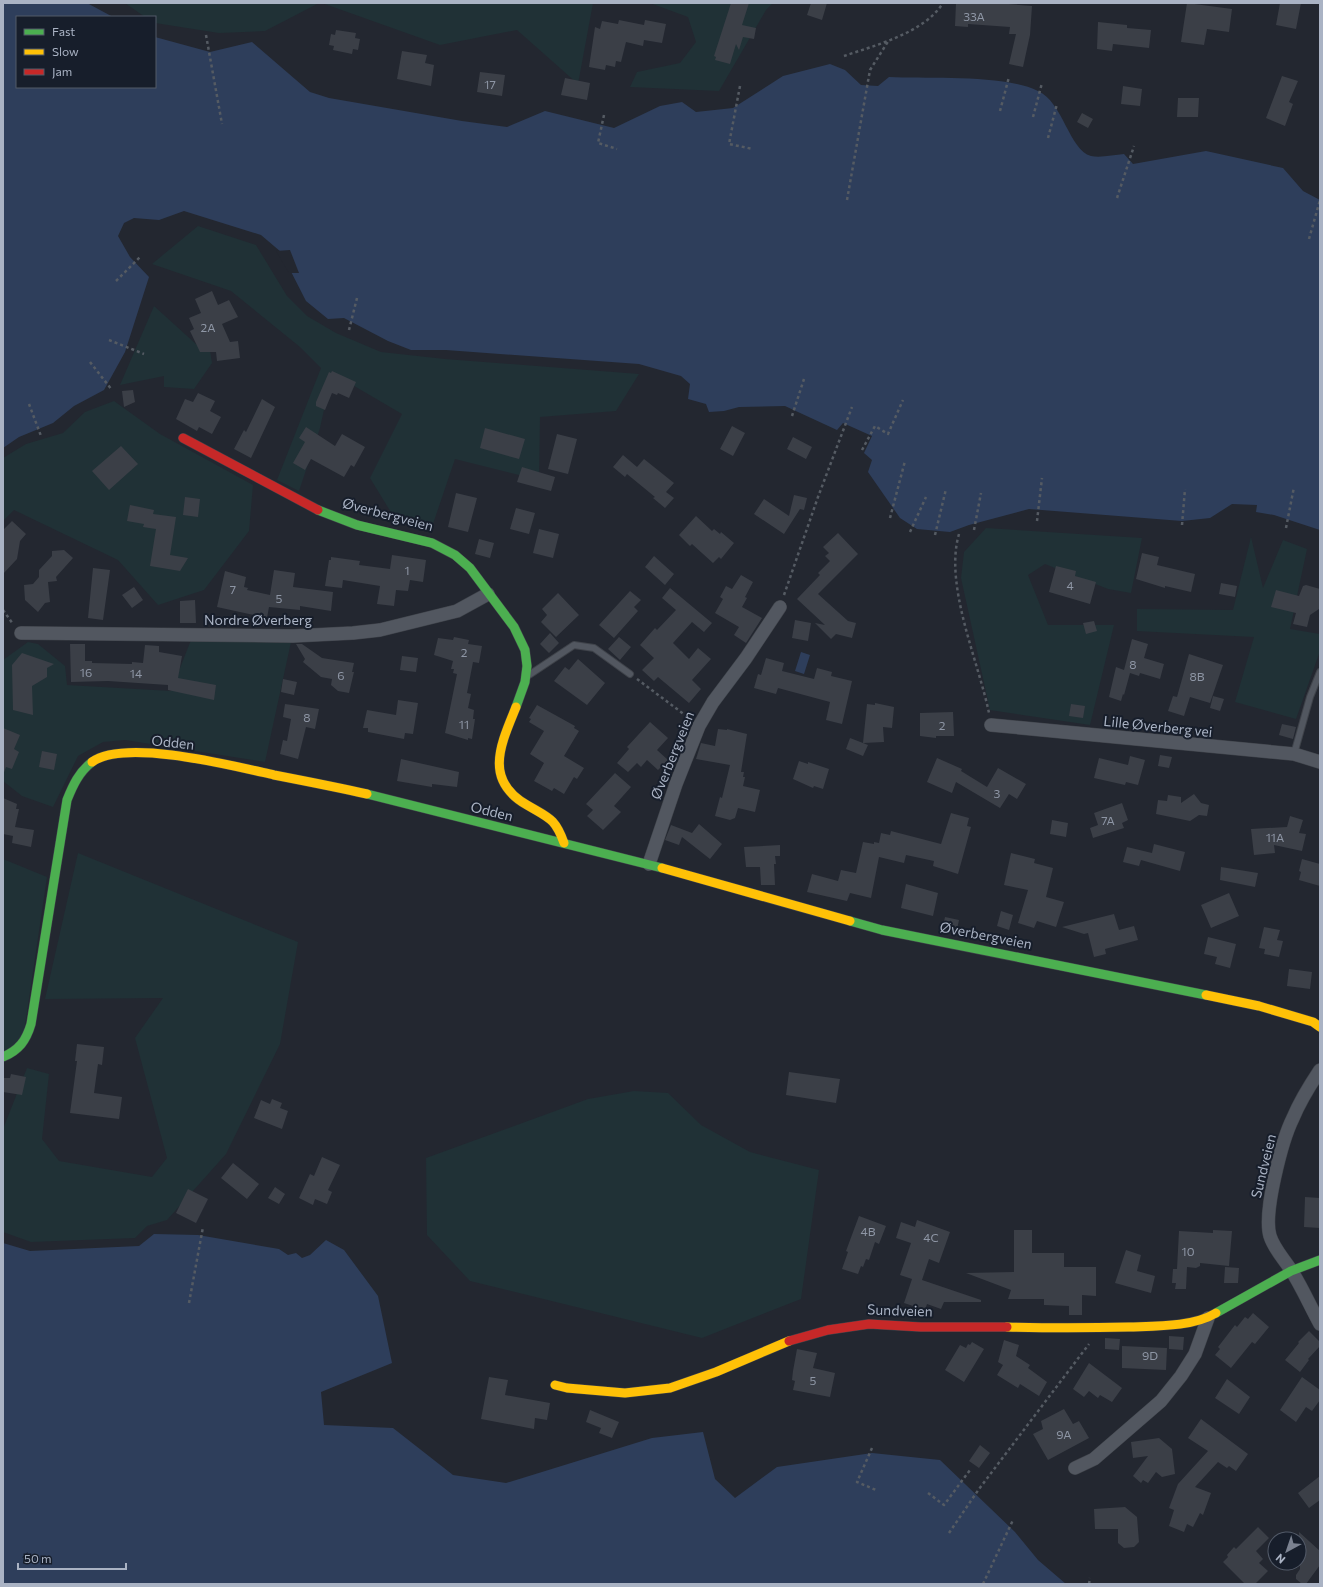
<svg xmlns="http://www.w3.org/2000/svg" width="1323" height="1587" viewBox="0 0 1323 1587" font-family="Commissioner,sans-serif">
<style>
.green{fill:#203136}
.water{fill:#2e3e5b}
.pier{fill:#232730}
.building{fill:#3b3f47}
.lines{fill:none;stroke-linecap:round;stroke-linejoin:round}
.lane-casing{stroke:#3f434a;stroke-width:8}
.street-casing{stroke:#3f434a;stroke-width:14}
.fast-casing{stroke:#3f434a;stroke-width:10}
.slow-casing{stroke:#3f434a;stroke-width:10}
.jam-casing{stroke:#3f434a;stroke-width:10}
.path{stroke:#555b63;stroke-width:2.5;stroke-dasharray:3 3;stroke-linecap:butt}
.lane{stroke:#525760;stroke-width:6}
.street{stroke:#525760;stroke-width:13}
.fast{stroke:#4caf50;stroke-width:9}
.slow{stroke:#ffc107;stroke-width:9}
.jam{stroke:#c62828;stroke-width:9}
.labels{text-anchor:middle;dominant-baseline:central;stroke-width:4;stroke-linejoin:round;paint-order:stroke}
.number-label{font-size:12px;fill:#8e96a5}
.street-label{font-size:14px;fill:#aab3c4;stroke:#171e2b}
</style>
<rect width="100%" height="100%" fill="#232730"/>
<path class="green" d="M125 3H319L265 31 219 33 155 23V17H145Z
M322 3H593L578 84 517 30 440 45Z
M650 3H773L766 10 719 91 630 87 637 72 680 63 696 42 688 17Z
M198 226 256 245 287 296 307 316 336 333 381 352 445 359 639 374 616 411 540 417 539 480 455 459 433 524 392 514 370 478 402 414 332 373 320 428 299 491 277 480 321 368 300 347 231 291 152 264Z
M154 306 197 345 209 344 212 363 194 389 164 387V376L120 385Z
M114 401 160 434 253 485 249 531 204 590 158 605 118 560 14 510 3 521V458L26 444 63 433 85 412Z
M986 528 1142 538 1131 593 1108 589 1045 564 1028 575 1048 625H1114L1090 725 990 710 961 578 964 552Z
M1251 537 1263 588 1283 540 1307 549 1290 629 1320 634V651L1296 719 1235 702 1254 637 1137 631V609L1233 610Z
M191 640 291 642 265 762 125 740 103 742 78 756 53 807 22 796 3 781V660L28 642 38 644 65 666 67 685 171 691Z
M78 853 298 942 280 1044 226 1154 167 1220 147 1226 135 1238 31 1242 3 1232V1129L27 1068 49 1074 42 1139 59 1161 152 1177 167 1158 135 1038 163 998 45 999Z
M3 859 47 877 23 1039 3 1055Z
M634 1091 668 1093 701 1125 750 1152 819 1170 801 1299 702 1338 470 1281 427 1235 426 1158 588 1099Z"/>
<path class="water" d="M3 3H87L113 17H17V87H155V37L210 52 252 42 310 92 329 98 462 121 507 127 545 111 614 128 660 106 682 102 696 112 733 108 783 76 830 64 845 70 861 85 878 86 889 77C929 79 1003 74 1038 91 1063 102 1069 150 1091 156 1100 158 1114 155 1124 154L1133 164 1206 151 1283 168 1303 191 1320 200V530L1274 515 1256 512 1257 505 1232 504 1210 518 1182 521 1029 509 969 525 950 532 917 529 900 518 868 472 872 460 864 453 872 436 843 423 837 430 785 406 739 407 724 411 709 412 706 404 688 399 690 384 681 376 639 364 446 350H411L388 341 344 318 328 319 306 301 281 252 261 235 184 211 159 220 134 218 124 223 118 236 130 257 149 277 125 352 104 390 74 406 53 423 19 437 3 448Z
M801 652 810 655 804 674 795 671Z
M154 1234 198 1235 279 1249 288 1255 296 1253 302 1258 310 1255 326 1240 344 1250 378 1296 392 1363 321 1392 324 1425 393 1428 453 1475 506 1483 652 1438 703 1432 715 1479 735 1498 777 1467 872 1453 940 1460 1015 1532 1038 1560 1066 1584H3V1243L30 1251 139 1246Z"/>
<path class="pier" d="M290 250 299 273H289L276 251Z"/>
<path class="building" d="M731 3H749L742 25 756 28 754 39 743 37 739 50 736 44 730 64 715 60 716 57 714 56Z
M811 3H827L822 20 807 15Z
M956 3H996L1032 6 1030 35 1023 67 1009 64 1016 34H1009L1010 27 968 24V27L955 26Z
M1187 3 1232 9 1229 32 1207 29 1204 45 1181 42Z
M1280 3H1301L1296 29 1276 25Z
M619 20 644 25 645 20 666 24 662 43 644 40 643 46 626 42 621 62 616 61 615 67 606 65 605 70 589 67 595 27 600 29 602 21 618 24Z
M1098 22 1127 25V28L1151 30 1149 48 1113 44 1112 51 1097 49Z
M336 30 356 33 355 38 360 39 358 50 353 49 352 54 333 50 334 46 329 45 331 34 335 35Z
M402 51 427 55 425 63 434 65 431 86 397 79Z
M480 72 505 75 502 96 477 92Z
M1282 76 1298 81 1289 102 1293 104 1285 126 1266 118Z
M565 78 590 83 587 100 561 95Z
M1123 86 1142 89 1140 106 1121 104Z
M1178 98H1199L1198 117H1177Z
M1082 113 1093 119 1088 128 1077 122Z
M212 291 218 305 229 300 238 317 222 324 230 342 238 341 240 358 217 361 216 352H200L190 331 194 329 189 318 201 313 195 299Z
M332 371 356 382 349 398 338 393 337 395 332 393 325 410 316 406V402L329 372 331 373Z
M133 390 135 402 124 407 122 391Z
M198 393 215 401 210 411 221 417 212 434 199 427 197 431 176 419 185 399 193 402Z
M262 399 275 407 251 458 234 449 244 430 246 432Z
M732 426 745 433 733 456 720 449Z
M306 427 335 446 342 434 365 447 354 467 351 465 344 477 311 459 305 470 293 463 305 442 299 438Z
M485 428 525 439 519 459 480 448Z
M557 434 577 439 568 474 548 469Z
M793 437 812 447 806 459 787 449Z
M121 446 138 464 109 490 92 471Z
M623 455 637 467 644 459 674 483 666 492 674 498 665 508 653 498 655 497 627 474 625 477 613 467Z
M522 467 555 477 551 491 517 482Z
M456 493 477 498 468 532 448 527Z
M794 495 807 498 804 510 800 509 784 534 754 514 764 499 789 516Z
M185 497 200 499 198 517 183 515Z
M130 505 154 510 153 514 176 517 170 555 188 558 180 571 150 566 156 529 143 527 144 524 127 521Z
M516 508 535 513 529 534 510 529Z
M696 516 712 531 714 529 720 534 721 532 734 543 721 559 719 557 713 563 692 544 690 546 679 535Z
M12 521 26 534 20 541 17 559 3 574V530Z
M539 529 559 534 553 558 533 553Z
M838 533 858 554 818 594 848 621 856 623 852 638 836 634 831 639 815 623 825 625 797 599 820 575 818 573 830 561 825 556 829 553 823 547Z
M479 539 494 543 490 558 475 554Z
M64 550 73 558 56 577 57 581 48 582 50 602 45 603 38 612 25 600 24 585 33 584 39 577V570L52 556V551Z
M1142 553 1159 557 1157 565 1195 574 1191 592 1165 586V588L1136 579Z
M392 555 426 560 423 582 410 580 408 591 396 590 394 606 377 604 380 586 343 580 342 588 325 586 329 560H331V557L360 561 359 565 390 569Z
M654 556 674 574 665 585 645 567Z
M1056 566 1076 571 1075 576 1096 582 1090 604 1049 592Z
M93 568 110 570 103 620 88 618Z
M274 570 295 573 293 587 333 592 331 611 300 606V610L269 607 267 618 217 607 225 571 246 577 244 587 248 588 247 590 270 595Z
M741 575 753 582 745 597 747 598 742 607 762 618 746 643 734 635 739 627 715 613 723 599 720 597 726 586 732 589Z
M1221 583 1237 586 1235 597 1219 594Z
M1306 585 1320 589 1319 609 1310 615 1307 627 1293 624 1296 613 1271 607 1276 590 1299 596 1303 586Z
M134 587 143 600 132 608 122 595Z
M670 588 712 623 704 632 692 622 673 643 689 659 698 648 711 659 692 680 701 689 689 703 658 677 654 681 642 670 654 658 640 645 655 628 657 630 676 610 662 598Z
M630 591 641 600 634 607 638 611 614 638 599 625Z
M558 593 579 615 556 637 541 622 547 615 542 609Z
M195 600 196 623H180V601Z
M795 620 811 623 808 641 792 638Z
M1094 621 1097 631 1086 634 1083 623Z
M550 633 559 643 549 653 540 644Z
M454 637 469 640 468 644 482 646 479 663 473 662 467 693 471 694 468 708 474 710 473 719H475L472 739 468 738V740L445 733 457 674 453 673 454 669H451L453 661 434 655 438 638 453 640Z
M619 637 631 647 620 660 608 649Z
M1132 639 1148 644 1144 658 1164 664 1160 679 1140 673 1139 676 1130 673 1124 695 1123 694 1121 701 1109 697 1116 667 1124 670Z
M70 644H85V661H92V663L132 664V662L143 663 145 645 159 646V652L182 656 178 678 216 685 214 700 168 690V685L108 681 71 682Z
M296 644H302L322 658 354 663 352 672H354L349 693 338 691 331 685 332 679 321 677 303 662 305 659Z
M22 653 54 664 47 668V677L32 686 33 715 13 710 12 665Z
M1189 654 1223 665 1210 703 1190 697 1184 716 1168 711 1173 696 1177 697Z
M402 656 418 658 416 672 400 670Z
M766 658 784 663 782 671 814 679 817 668 832 672 831 676 852 681 842 724 826 720 830 702 778 688 776 694 754 688 758 674 761 675Z
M578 659 605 683 587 705 554 681 565 667 569 670Z
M283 679 297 682 294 695 281 692Z
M1213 696 1224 699 1220 711 1210 708Z
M398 700 418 703 413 734 405 733 404 739 368 732V728H363L367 710 396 715Z
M875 703 894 707 892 728 883 727 884 742 863 743 868 745 863 756 846 749 850 738 863 743 867 704 875 705Z
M285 704 319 709 315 729 306 727 298 759 280 754 283 740 287 741 291 719 283 717Z
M1071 704 1085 706 1083 718 1069 716Z
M537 705 575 726 574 728 579 731 564 756 584 768 577 779 574 777 564 794 554 788 552 791 534 781 544 763 530 754 544 731 529 722 531 719 529 718Z
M953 712 954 736H936V738L920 736V713Z
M650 722 668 738 657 750 668 760 658 770 647 760 641 767 637 763 628 772 617 763 629 749 627 747Z
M1282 724 1296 727 1293 739 1279 735Z
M3 728 20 735 14 749 19 752 12 769 6 767 3 775Z
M718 729 727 730V729L747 734 741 772H744L743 777H745L743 786 760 790 755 812 738 808 735 818 730 820 715 816 720 797 722 798 730 765 696 759 701 743 715 746Z
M42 751 57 754 54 770 39 767Z
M1160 755 1172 757 1169 768 1158 766Z
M1130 756 1145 760 1138 785 1126 782 1125 785 1094 778 1099 758 1128 765Z
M937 758 962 769 961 771 987 787 998 768 1026 784 1017 799 1009 794 1000 808 956 782 952 793 927 782Z
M401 759 459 772 457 787 432 784V787L397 781Z
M799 761 808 764V762L829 769 823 789 814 786 813 788 793 779Z
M615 773 631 787 614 806 621 812 603 830 587 816 593 810 586 804Z
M1194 794 1201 803 1209 805 1207 816 1199 815 1190 821 1156 814 1158 800 1167 801 1168 795 1181 797V803Z
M3 798 17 804 16 809H19L15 827 34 830 31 847 12 843 13 836 3 834Z
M1122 803 1128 820 1122 823 1124 828 1093 838 1090 828 1098 825 1094 813Z
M951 813 969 818 967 826 971 827 958 874 933 866 934 861 906 855 904 863 879 857 871 898 850 893 847 901 807 892 812 874 838 881 841 870 856 873 863 842 874 844V842L879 843 881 833 890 835 891 831 941 844Z
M1290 816 1303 820 1299 833 1306 834 1302 851 1274 845 1275 853 1254 855 1251 829 1287 827Z
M1052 820 1068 823 1066 837 1050 834Z
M699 824 722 844 710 859 682 837 679 845 665 840 671 825 692 833Z
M1154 844 1185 852 1180 871 1141 860 1139 866 1123 862 1127 847 1152 853Z
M780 845V856H775L776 864H774L775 885H761L760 867H746L744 847Z
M1011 853 1035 859 1034 863 1053 868 1046 897 1064 902 1056 927 1037 921 1034 928 1018 923 1028 890 1004 885Z
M1302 859 1320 864V886L1299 880 1301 872 1299 871Z
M1221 867 1258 873 1255 887 1220 880Z
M906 884 938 893 933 916 901 908Z
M1229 893 1239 916 1211 928 1201 905Z
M1001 911 1013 915 1009 930 997 926Z
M1114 914 1119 930 1134 926 1138 940 1105 949 1106 954 1094 957 1088 933 1084 934 1062 927Z
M945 917 959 920 956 934 942 931Z
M1264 927 1280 930 1277 940 1283 941 1279 957 1264 954 1265 949 1259 948Z
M1208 937 1236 944 1230 968 1215 964 1217 957 1204 954Z
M1289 969 1312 972 1310 989 1287 986Z
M77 1044 104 1047 102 1065 98 1064 94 1093 122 1097 119 1119 70 1113 77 1061H75Z
M789 1072 840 1079 836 1103 786 1095Z
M11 1074 26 1077 22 1095 3 1092V1078H10Z
M272 1099 282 1103 280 1108 288 1111 282 1129 254 1118 261 1100 270 1104Z
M322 1157 340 1165 328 1190 332 1192 327 1204 315 1199 313 1205 299 1198 310 1174 314 1176Z
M233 1163 259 1184 247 1199 221 1178Z
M275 1187 285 1194 279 1204 268 1198Z
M188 1189 208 1199 196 1223 176 1213Z
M1305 1197 1320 1198V1228L1304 1227Z
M859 1216 886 1226 879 1244 875 1242 869 1260 866 1259 863 1267 861 1266 858 1274 842 1269 848 1252 846 1251Z
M917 1220 950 1232 939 1263 929 1259 922 1280 981 1300V1302H944L941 1309 927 1304 925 1310 904 1303 912 1279 900 1275 911 1243 896 1238 901 1222 915 1227Z
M1014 1230H1032V1253H1064V1267H1096V1296L1082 1295V1315H1069V1306L1044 1305V1299H1008L1011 1290 966 1273 1014 1272Z
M1213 1230 1232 1231 1229 1266 1200 1263V1266L1196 1268 1187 1267 1186 1289H1175L1176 1283H1172L1173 1269H1177L1179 1231 1213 1233Z
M1126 1250 1141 1255 1137 1271 1155 1276 1151 1293 1115 1283Z
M1225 1267 1239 1268 1238 1283H1224Z
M1253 1313 1269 1327 1255 1344 1252 1342 1231 1368 1215 1355 1220 1349 1218 1347 1235 1325 1237 1327 1245 1317 1248 1319Z
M1309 1331 1320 1342V1346L1308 1359 1309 1360 1300 1372 1285 1360 1299 1343 1298 1342Z
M1169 1336 1184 1337 1183 1350 1169 1349Z
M1105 1338 1120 1339 1119 1350 1105 1349Z
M1004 1340 1019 1345 1016 1356 1030 1365 1028 1368 1047 1382 1039 1396 1020 1384 1018 1388 997 1375 1003 1365 998 1362Z
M972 1342 984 1349 964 1382 945 1370 960 1345 966 1348 968 1344 970 1345Z
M1122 1346 1167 1348 1166 1370 1122 1368Z
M797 1349 817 1353 813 1368 835 1373 830 1397 793 1390 795 1381 792 1380 793 1371Z
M1089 1363 1122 1388 1112 1402 1100 1395 1098 1398 1089 1391 1084 1397 1073 1389Z
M489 1377 508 1380 505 1395 550 1403 547 1420 535 1418 534 1429 481 1419Z
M1302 1377 1320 1390V1400L1312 1411 1306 1407 1296 1422 1280 1410Z
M1227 1379 1250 1397 1239 1414 1215 1398Z
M1064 1409 1073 1424 1079 1421 1089 1438 1048 1460 1033 1434 1043 1429 1041 1421Z
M590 1410 619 1422 612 1438 599 1433 601 1428 586 1422Z
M1201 1419 1248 1454 1236 1471 1229 1466 1227 1468 1218 1462 1195 1487 1211 1493 1203 1515 1200 1513 1193 1527 1187 1524 1184 1532 1169 1526 1174 1510 1169 1508 1178 1484 1208 1451 1188 1438Z
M1159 1438 1172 1449 1175 1474 1162 1477 1156 1472 1148 1483 1143 1480 1141 1483 1133 1476 1148 1456 1133 1458 1131 1442Z
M980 1445 990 1453 979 1468 969 1461Z
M1320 1476V1500L1309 1508 1298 1493Z
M1125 1507 1137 1517 1139 1542 1134 1547 1124 1548 1118 1543V1529H1095L1094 1509Z
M1258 1527 1269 1538 1256 1551 1263 1559 1259 1563 1268 1571 1255 1584H1245L1223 1562 1228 1557 1227 1555 1234 1547 1236 1549Z
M1299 1532 1320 1551V1565L1306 1584H1302L1296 1579V1575L1300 1569Z"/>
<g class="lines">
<g class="lane-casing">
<path id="lane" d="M529 675 574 645 594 648 630 674
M1294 754 1310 697 1320 672"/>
</g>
<g class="street-casing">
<path id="street" d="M21 633 293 636 353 633 380 630 457 611 488 594
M991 725 1294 754 1320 762
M649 864 676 784 699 726 713 702 746 658 780 607
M1320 1070C1310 1085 1300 1101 1293 1118 1282 1140 1263 1213 1270 1236 1274 1249 1284 1259 1291 1270 1302 1287 1310 1306 1320 1324
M1075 1468 1094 1459 1161 1401 1181 1376 1195 1354 1208 1318"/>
</g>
<g class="fast-casing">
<path id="fast" d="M318 510 357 525 432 543 455 555 470 568 514 627 525 650 527 666 525 682 516 707
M367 794 662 868
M850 921 882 930 1206 995
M3 1057C19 1050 26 1041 31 1024L67 800C73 785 79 772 92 762
M1216 1313 1291 1271 1320 1260"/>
</g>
<g class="slow-casing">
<path id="slow" d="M516 707C501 744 483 780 527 805 549 818 555 818 564 843
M92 762C125 738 234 766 274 775 305 781 336 787 367 794
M662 868 850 921
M1206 995 1259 1006 1313 1022 1320 1027
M1007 1327C1048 1328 1088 1328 1129 1327 1156 1326 1193 1327 1216 1313
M555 1385 567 1388 625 1393 670 1388 716 1372 789 1341"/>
</g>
<g class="jam-casing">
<path id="jam" d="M183 438 318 510
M789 1341 828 1330 869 1324 921 1327H1007"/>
</g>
<path class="path" d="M206 35 222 124
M844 56C876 45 924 33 943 3
M740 86 729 144 753 149
M1000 111 1009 77
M604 115 598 143 617 149
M1033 117 1042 83
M1048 138 1057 104
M1117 198 1134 146
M847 200 870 70 889 40
M1309 239 1320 200
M116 281 141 256
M349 330 357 298
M109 340 144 354
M90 362 112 390
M29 404 41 436
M792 416 804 379
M862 450 875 426 888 434 903 400
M890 518 905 461
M1037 521 1042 478
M1182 525 1185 489
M1286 528 1294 487
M974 530 981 493
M910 532 926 497
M959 534C944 585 978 660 989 713
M935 535 946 489
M784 595 818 497 852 407
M3 610 13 624
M637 679 689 718
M189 1303 203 1227
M872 1448 857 1482 876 1490
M928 1493 944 1505 970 1470
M949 1533 979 1489 1089 1344
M983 1584 1013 1520
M1089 1584 1090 1578"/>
<use href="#lane" class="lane"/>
<use href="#street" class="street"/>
<use href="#fast" class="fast"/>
<use href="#slow" class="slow"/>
<use href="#jam" class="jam"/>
</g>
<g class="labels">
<g class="number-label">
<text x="974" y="16">33A</text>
<text x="490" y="84">17</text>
<text x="208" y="327">2A</text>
<text x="407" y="570">1</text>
<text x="1070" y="585">4</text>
<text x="233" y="589">7</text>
<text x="279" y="598">5</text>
<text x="464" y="652">2</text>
<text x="1133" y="664">8</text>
<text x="86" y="672">16</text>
<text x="136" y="673">14</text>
<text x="341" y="675">6</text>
<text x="1197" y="676">8B</text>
<text x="307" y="717">8</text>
<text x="464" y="724">11</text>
<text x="942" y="725">2</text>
<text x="997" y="793">3</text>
<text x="1108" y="820">7A</text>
<text x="1275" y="837">11A</text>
<text x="868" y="1231">4B</text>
<text x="931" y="1237">4C</text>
<text x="1188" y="1251">10</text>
<text x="1150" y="1355">9D</text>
<text x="813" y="1380">5</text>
<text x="1064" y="1434">9A</text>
</g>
<g class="street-label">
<text transform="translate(388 514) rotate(15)">Øverbergveien</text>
<text x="258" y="619">Nordre Øverberg</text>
<text transform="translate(1158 726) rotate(6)">Lille Øverberg vei</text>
<text transform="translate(173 742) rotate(6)">Odden</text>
<text transform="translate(672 755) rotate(-68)">Øverbergveien</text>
<text transform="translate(492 811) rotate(14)">Odden</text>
<text transform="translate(986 935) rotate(11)">Øverbergveien</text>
<text transform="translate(1263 1166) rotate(-76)">Sundveien</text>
<text transform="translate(900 1310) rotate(2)">Sundveien</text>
</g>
</g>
<rect width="1323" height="1587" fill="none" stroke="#aab3c4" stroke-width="8"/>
<rect x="16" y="16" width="140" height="72" fill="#171e2b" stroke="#525a68"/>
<rect x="24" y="29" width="20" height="6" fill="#4caf50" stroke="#525a68"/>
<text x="52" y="36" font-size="12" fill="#aab3c4">Fast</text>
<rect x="24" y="49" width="20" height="6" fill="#ffc107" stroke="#525a68"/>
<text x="52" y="56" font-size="12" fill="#aab3c4">Slow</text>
<rect x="24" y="69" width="20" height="6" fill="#c62828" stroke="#525a68"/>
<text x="52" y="76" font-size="12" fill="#aab3c4">Jam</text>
<g transform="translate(1287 1551) rotate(220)"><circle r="19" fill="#171e2b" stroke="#525a68"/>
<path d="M0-3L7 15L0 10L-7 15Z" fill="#7b8290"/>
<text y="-6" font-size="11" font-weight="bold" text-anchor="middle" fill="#aab3c4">N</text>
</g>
<path d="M18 1563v6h108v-6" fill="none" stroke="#aab3c4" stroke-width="2"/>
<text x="24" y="1563" font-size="12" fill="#aab3c4" stroke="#171e2b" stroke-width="3" paint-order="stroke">50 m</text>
</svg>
